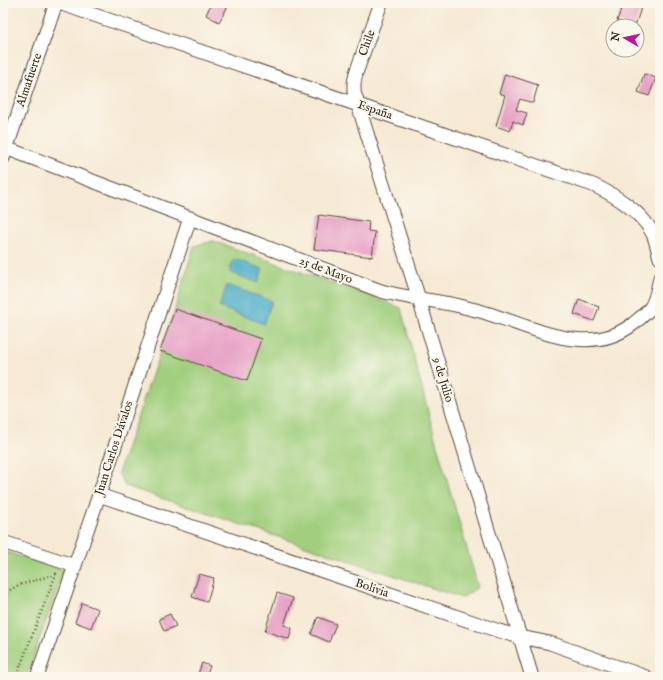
<svg xmlns="http://www.w3.org/2000/svg" width="663" height="680" viewBox="0 0 663 680" font-family="'IM FELL English',serif">
<style>
.green{fill:#a1cf7e;stroke:#6e7c4e}
.water{fill:#47aac7;stroke:#416a72}
.building{fill:#e7a3c6}
.lines{fill:none;stroke-linecap:round;stroke-linejoin:round}
.minor-casing{stroke:#574739;stroke-width:15}
.path{stroke:#574739;stroke-width:2.5;stroke-dasharray:1 3;stroke-linecap:butt}
.minor{stroke:#fff;stroke-width:13}
.labels{text-anchor:middle;dominant-baseline:central;stroke-width:4;stroke-linejoin:round;paint-order:stroke}
.street-label{font-size:12px;fill:#3b2a1e;stroke:#fbf7ec}
</style>
<rect width="100%" height="100%" fill="#fbf7ec"/>
<filter id="ink" filterUnits="userSpaceOnUse"><feTurbulence type="fractalNoise" baseFrequency=".025" numOctaves="2"/><feDisplacementMap in="SourceGraphic" scale="8" xChannelSelector="R" yChannelSelector="G"/><feConvolveMatrix kernelMatrix="1 2 1 2 8 2 1 2 1" color-interpolation-filters="sRGB"/></filter>
<filter id="wash" filterUnits="userSpaceOnUse"><feTurbulence type="fractalNoise" baseFrequency=".012" numOctaves="4" result="noise"/><feDisplacementMap in="SourceGraphic" scale="16" xChannelSelector="R" yChannelSelector="G"/><feGaussianBlur stdDeviation="0.9" result="paint"/><feColorMatrix in="noise" values="0 0 0 0 0 0 0 0 0 0 0 0 0 0 0 0 0 1.4 0 .05"/><feComposite in="paint" operator="in"/></filter>
<g filter="url(#wash)">
<rect width="100%" height="100%" fill="#f6ead5"/>
<path class="green" d="M213 241 369 296 401 308 436 442 478 587 462 598 125 486 118 473 175 309 194 246Z
M3 551 64 570 26 677H3Z"/>
<path class="water" d="M234 259 263 269 258 283 229 272Z
M227 285 272 301 264 324 219 307Z"/>
<g id="blocks">
<path class="building" d="M210 3H221L228 6 219 22 206 15 210 6 209 5Z
M623 3 641 8 635 26H632L617 21Z
M505 74 538 85 533 103 520 99 516 110 527 113 523 125 513 121 510 131 496 126 505 95 499 93Z
M644 74 656 78 649 96 638 92Z
M319 215 369 222 368 231 375 232 372 257 314 249Z
M579 299 599 307 594 321 574 314Z
M175 309 261 339 247 381 160 351Z
M199 574 214 578 207 602 192 597Z
M277 593 293 598 284 625 292 628 289 639 265 631Z
M82 603 98 609 91 628 75 622Z
M170 614 176 626 164 631 159 619Z
M318 617 336 624 329 642 311 634Z
M202 663 210 666 206 677H197Z"/>
</g>
</g>
<g filter="url(#ink)">
<use href="#blocks" fill-opacity="0" stroke="#574739" stroke-width="1"/>
<g class="lines">
<g class="minor-casing">
<path id="minor" d="M59 3 593 185C615 195 642 212 653 234 656 241 658 250 660 258
M381 3 356 73 354 83V92L419 299 532 677
M3 147 190 218 381 291C402 297 423 299 444 303 455 304 466 308 476 310 526 323 586 361 633 324 639 319 647 313 651 307 656 300 658 287 660 278
M3 158 56 3
M99 495 499 631 520 637 550 643 646 677
M3 542 75 566
M37 677 99 495 190 218"/>
</g>
<path class="path" d="M3 594 19 585 56 574 16 677"/>
<use href="#minor" class="minor"/>
</g>
</g>
<g class="labels">
<g class="street-label">
<text transform="translate(367 43) rotate(-70)">Chile</text>
<text transform="translate(29 80) rotate(-71)">Almafuerte</text>
<text transform="translate(375 110) rotate(19)">España</text>
<text transform="translate(326 270) rotate(21)">25 de Mayo</text>
<text transform="translate(443 380) rotate(73)">9 de Julio</text>
<text transform="translate(114 448) rotate(-72)">Juan Carlos Dávalos</text>
<text transform="translate(372 588) rotate(19)">Bolivia</text>
</g>
</g>
<rect width="663" height="680" fill="none" stroke="#fbf7ec" stroke-width="16"/>
<g transform="translate(625 38) rotate(279)"><circle r="19" fill="#fbf7ec" stroke="#aea59a"/>
<path d="M0-3L7 15L0 10L-7 15Z" fill="#b5179e"/>
<text y="-6" font-size="11" font-weight="bold" text-anchor="middle" fill="#3b2a1e">N</text>
</g>
</svg>
